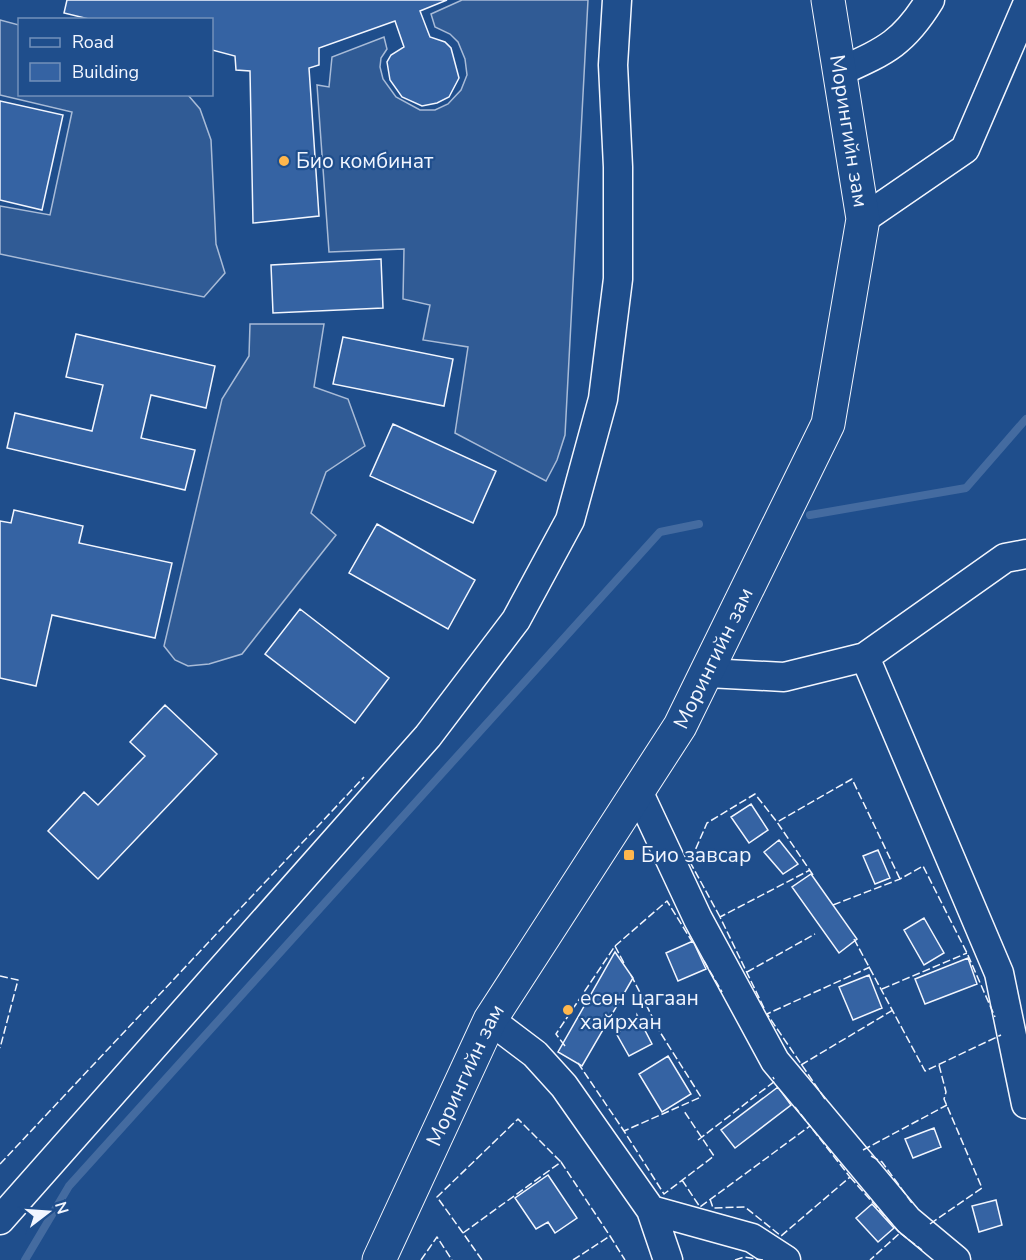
<svg xmlns="http://www.w3.org/2000/svg" width="1026" height="1260" font-family="'Nunito Sans',sans-serif">
  <style>
    .built { fill: #305b95; stroke: #a8bbd7; stroke-width: 1.5 }
    .lines { fill: none; stroke-linecap: round; stroke-linejoin: round }
    .stream { stroke: #446ba0; stroke-width: 8 }
    .building { fill: #3563a3; stroke: #f2f6ff; stroke-width: 1.5 }
    .minor-casing { stroke: #f2f6ff; stroke-width: 31 }
    .major-casing { stroke: #f2f6ff; stroke-width: 35 }
    .minor { stroke: #1f4e8c; stroke-width: 28 }
    .major { stroke: #1f4e8c; stroke-width: 33 }
    .fence { stroke: #f2f6ff; stroke-width: 1.5; stroke-dasharray: 8 3; stroke-linecap: butt }
    .poi-dot { fill: #ffb74d; stroke: #1f4e8c; stroke-width: 2 }
    .labels { text-anchor: middle; dominant-baseline: central; stroke-width: 4.5; stroke-linejoin: round; paint-order: stroke }
    .street-label { font-size: 21px; fill: #f2f6ff; stroke: #1f4e8c }
    .poi-label { font-size: 21px; fill: #f2f6ff; stroke: #1f4e8c; text-anchor: start }
  </style>
  <rect width="100%" height="100%" fill="#1f4e8c"/>
  <path class="built" d="M 462,0 L 588,0 L 565,435 L 557,460 L 546,481 L 455,433 L 468,347 L 423,340 L 430,305 L 403,299 L 404,249 L 329,252 L 317,85 L 329,87 L 332,57 L 384,37 L 387,49 L 381,58 L 380,67 L 383,79 L 396,97 L 420,110 L 435,110 L 448,104 L 461,90 L 467,75 L 465,59 L 458,42 L 450,34 L 435,27 L 431,14 Z
    M 0,20 L 19,25 L 20,94 L 188,95 L 200,109 L 211,140 L 216,244 L 225,273 L 204,297 L 0,254 L 0,206 L 50,215 L 72,112 L 0,95 Z
    M 250,324 L 324,324 L 314,387 L 348,399 L 365,446 L 326,472 L 311,513 L 336,535 L 242,654 L 209,664 L 188,666 L 175,660 L 164,646 L 222,399 L 249,356 Z"/>
  <g class="lines">
    <path class="stream" d="M 810,515 L 966,488 L 1026,419
      M 25,1260 L 69,1186 L 660,532 L 699,524"/>
  </g>
  <path class="building" d="M 67,0 L 447,0 L 420,11 L 430,37 L 445,42 L 451,48 L 459,78 L 449,97 L 437,103 L 422,106 L 402,97 L 390,80 L 387,62 L 391,55 L 404,47 L 395,21 L 319,48 L 319,65 L 309,68 L 319,216 L 253,223 L 250,71 L 236,70 L 235,56 L 212,50 L 212,20 L 93,20 L 64,13 Z
    M 0,101 L 63,115 L 42,210 L 0,200 Z
    M 381,259 L 383,308 L 273,313 L 271,265 Z
    M 76,334 L 215,366 L 206,408 L 151,395 L 141,438 L 195,450 L 185,490 L 7,448 L 15,413 L 92,431 L 103,385 L 66,377 Z
    M 343,337 L 453,359 L 444,406 L 333,384 Z
    M 393,424 L 496,471 L 473,523 L 370,476 Z
    M 14,510 L 83,526 L 79,543 L 172,563 L 155,638 L 52,615 L 36,686 L 0,678 L 0,521 L 11,523 Z
    M 377,524 L 475,580 L 448,629 L 349,573 Z
    M 300,609 L 389,678 L 355,723 L 265,654 Z
    M 165,705 L 217,754 L 98,879 L 48,831 L 84,792 L 98,805 L 145,756 L 130,742 Z
    M 751,804 L 768,830 L 749,843 L 731,817 Z
    M 779,840 L 798,864 L 783,874 L 764,852 Z
    M 878,850 L 890,878 L 875,884 L 863,856 Z
    M 811,874 L 857,939 L 839,953 L 792,887 Z
    M 924,918 L 944,953 L 924,965 L 904,930 Z
    M 693,941 L 706,969 L 678,981 L 666,953 Z
    M 615,952 L 633,978 L 582,1066 L 558,1052 Z
    M 968,958 L 977,984 L 925,1004 L 915,979 Z
    M 869,975 L 882,1008 L 853,1020 L 839,987 Z
    M 637,1015 L 652,1044 L 629,1056 L 616,1033 L 636,1022 Z
    M 668,1056 L 691,1094 L 662,1112 L 639,1074 Z
    M 778,1087 L 791,1105 L 735,1148 L 721,1130 Z
    M 934,1128 L 941,1147 L 913,1158 L 905,1139 Z
    M 548,1175 L 577,1218 L 555,1233 L 548,1222 L 536,1229 L 515,1198 Z
    M 996,1200 L 1002,1225 L 979,1232 L 972,1206 Z
    M 872,1204 L 894,1228 L 878,1242 L 856,1218 Z"/>
  <g class="lines">
    <g class="minor-casing">
      <path id="minor" d="M 839,72 C 885,51 903,44 930,0
        M 863,219 L 965,149 L 1026,7
        M 865,657 L 999,973 L 1026,1104
        M 708,673 L 784,677 L 865,657 L 1005,558 L 1026,554
        M 638,791 L 698,919 L 775,1061 L 908,1220 L 956,1260
        M 490,1020 L 535,1054 L 564,1086 L 651,1210 L 752,1238 L 786,1260
        M 651,1210 L 668,1260
        M 0,1220 L 428,736 L 516,620 L 570,520 L 603,399 L 618,279 L 618,167 L 613,65 L 617,0"/>
    </g>
    <g class="major-casing">
      <g id="major">
        <path id="s1" d="M 379,1260 L 490,1020 L 680,726 L 828,424 L 863,219 L 828,0"/>
      </g>
    </g>
    <use href="#minor" class="minor"/>
    <use href="#major" class="major"/>
    <path class="fence" d="M 813,875 L 777,822 L 852,779 L 900,879
      M 833,905 L 900,879 L 923,866 L 967,953 L 995,1017
      M 720,917 L 690,862 L 707,823 L 755,794 L 777,822
      M 854,939 L 925,1071 L 1001,1035
      M 615,946 L 625,965
      M 704,961 L 722,992
      M 747,972 L 815,934
      M 631,975 L 660,1032 L 701,1097 L 624,1131 L 664,1194 L 714,1156 L 684,1111
      M 0,976 L 18,980 L 0,1048
      M 882,989 L 967,953
      M 764,1008 L 720,917 L 810,870
      M 565,1046 L 556,1034 L 615,946 L 667,901 L 693,943
      M 578,1063 L 624,1131
      M 801,1065 L 893,1010
      M 825,1099 L 767,1014 L 870,967
      M 698,1140 L 775,1081 L 773,1077
      M 863,1150 L 947,1105
      M 871,1156 L 882,1162 L 912,1203
      M 0,1164 L 364,777
      M 850,1177 L 900,1233 L 870,1260
      M 682,1180 L 700,1207 L 810,1126 L 795,1107
      M 710,1199 L 713,1208 L 745,1207 L 781,1236 L 850,1177 L 810,1126
      M 930,1224 L 982,1188 L 944,1099 L 946,1092 L 939,1065
      M 463,1233 L 437,1197 L 518,1119 L 561,1162
      M 900,1233 L 922,1250
      M 421,1260 L 437,1237 L 452,1260
      M 482,1260 L 463,1233 L 561,1162 L 610,1236
      M 573,1260 L 610,1236 L 625,1260
      M 735,1260 L 744,1257 L 763,1260"/>
  </g>
  <g class="poi-dot">
    <circle cx="284" cy="161" r="6"/>
    <rect x="623" y="849" width="12" height="12" rx="3"/>
    <circle cx="568" cy="1010" r="6"/>
  </g>
  <g class="labels">
    <g class="street-label">
      <text transform="translate(849 131) rotate(81)">Морингийн зам</text>
      <text stroke="none"><textPath href="#s1" startOffset="690">Морингийн зам</textPath></text>
      <text stroke="none"><textPath href="#s1" startOffset="204">Морингийн зам</textPath></text>
    </g>
    <g class="poi-label">
      <text x="296" y="161">Био комбинат</text>
      <text x="641" y="855">Био завсар</text>
      <text x="580" y="998">есөн цагаан<tspan x="580" dy="24">хайрхан</tspan></text>
    </g>
  </g>
  <rect x="18" y="18" width="195" height="78" fill="#1f4e8c" stroke="#7391ba" stroke-width="1.5"/>
  <rect x="30" y="38" width="30" height="9" fill="#1f4e8c" stroke="#7391ba" stroke-width="1.5"/>
  <text x="72" y="48" font-size="18" fill="#f2f6ff">Road</text>
  <rect x="30" y="63" width="30" height="18" fill="#3563a3" stroke="#7391ba" stroke-width="1.5"/>
  <text x="72" y="78" font-size="18" fill="#f2f6ff">Building</text>
  <g transform="translate(48 1212) rotate(73)" stroke="#1f4e8c" stroke-width="4.5" paint-order="stroke">
  <path d="M0-4.5L10 22L0 15L-10 22Z" fill="#f2f6ff"/>
  <text y="-9" font-size="16" font-weight="bold" text-anchor="middle" fill="#f2f6ff">N</text>
  </g>
</svg>
